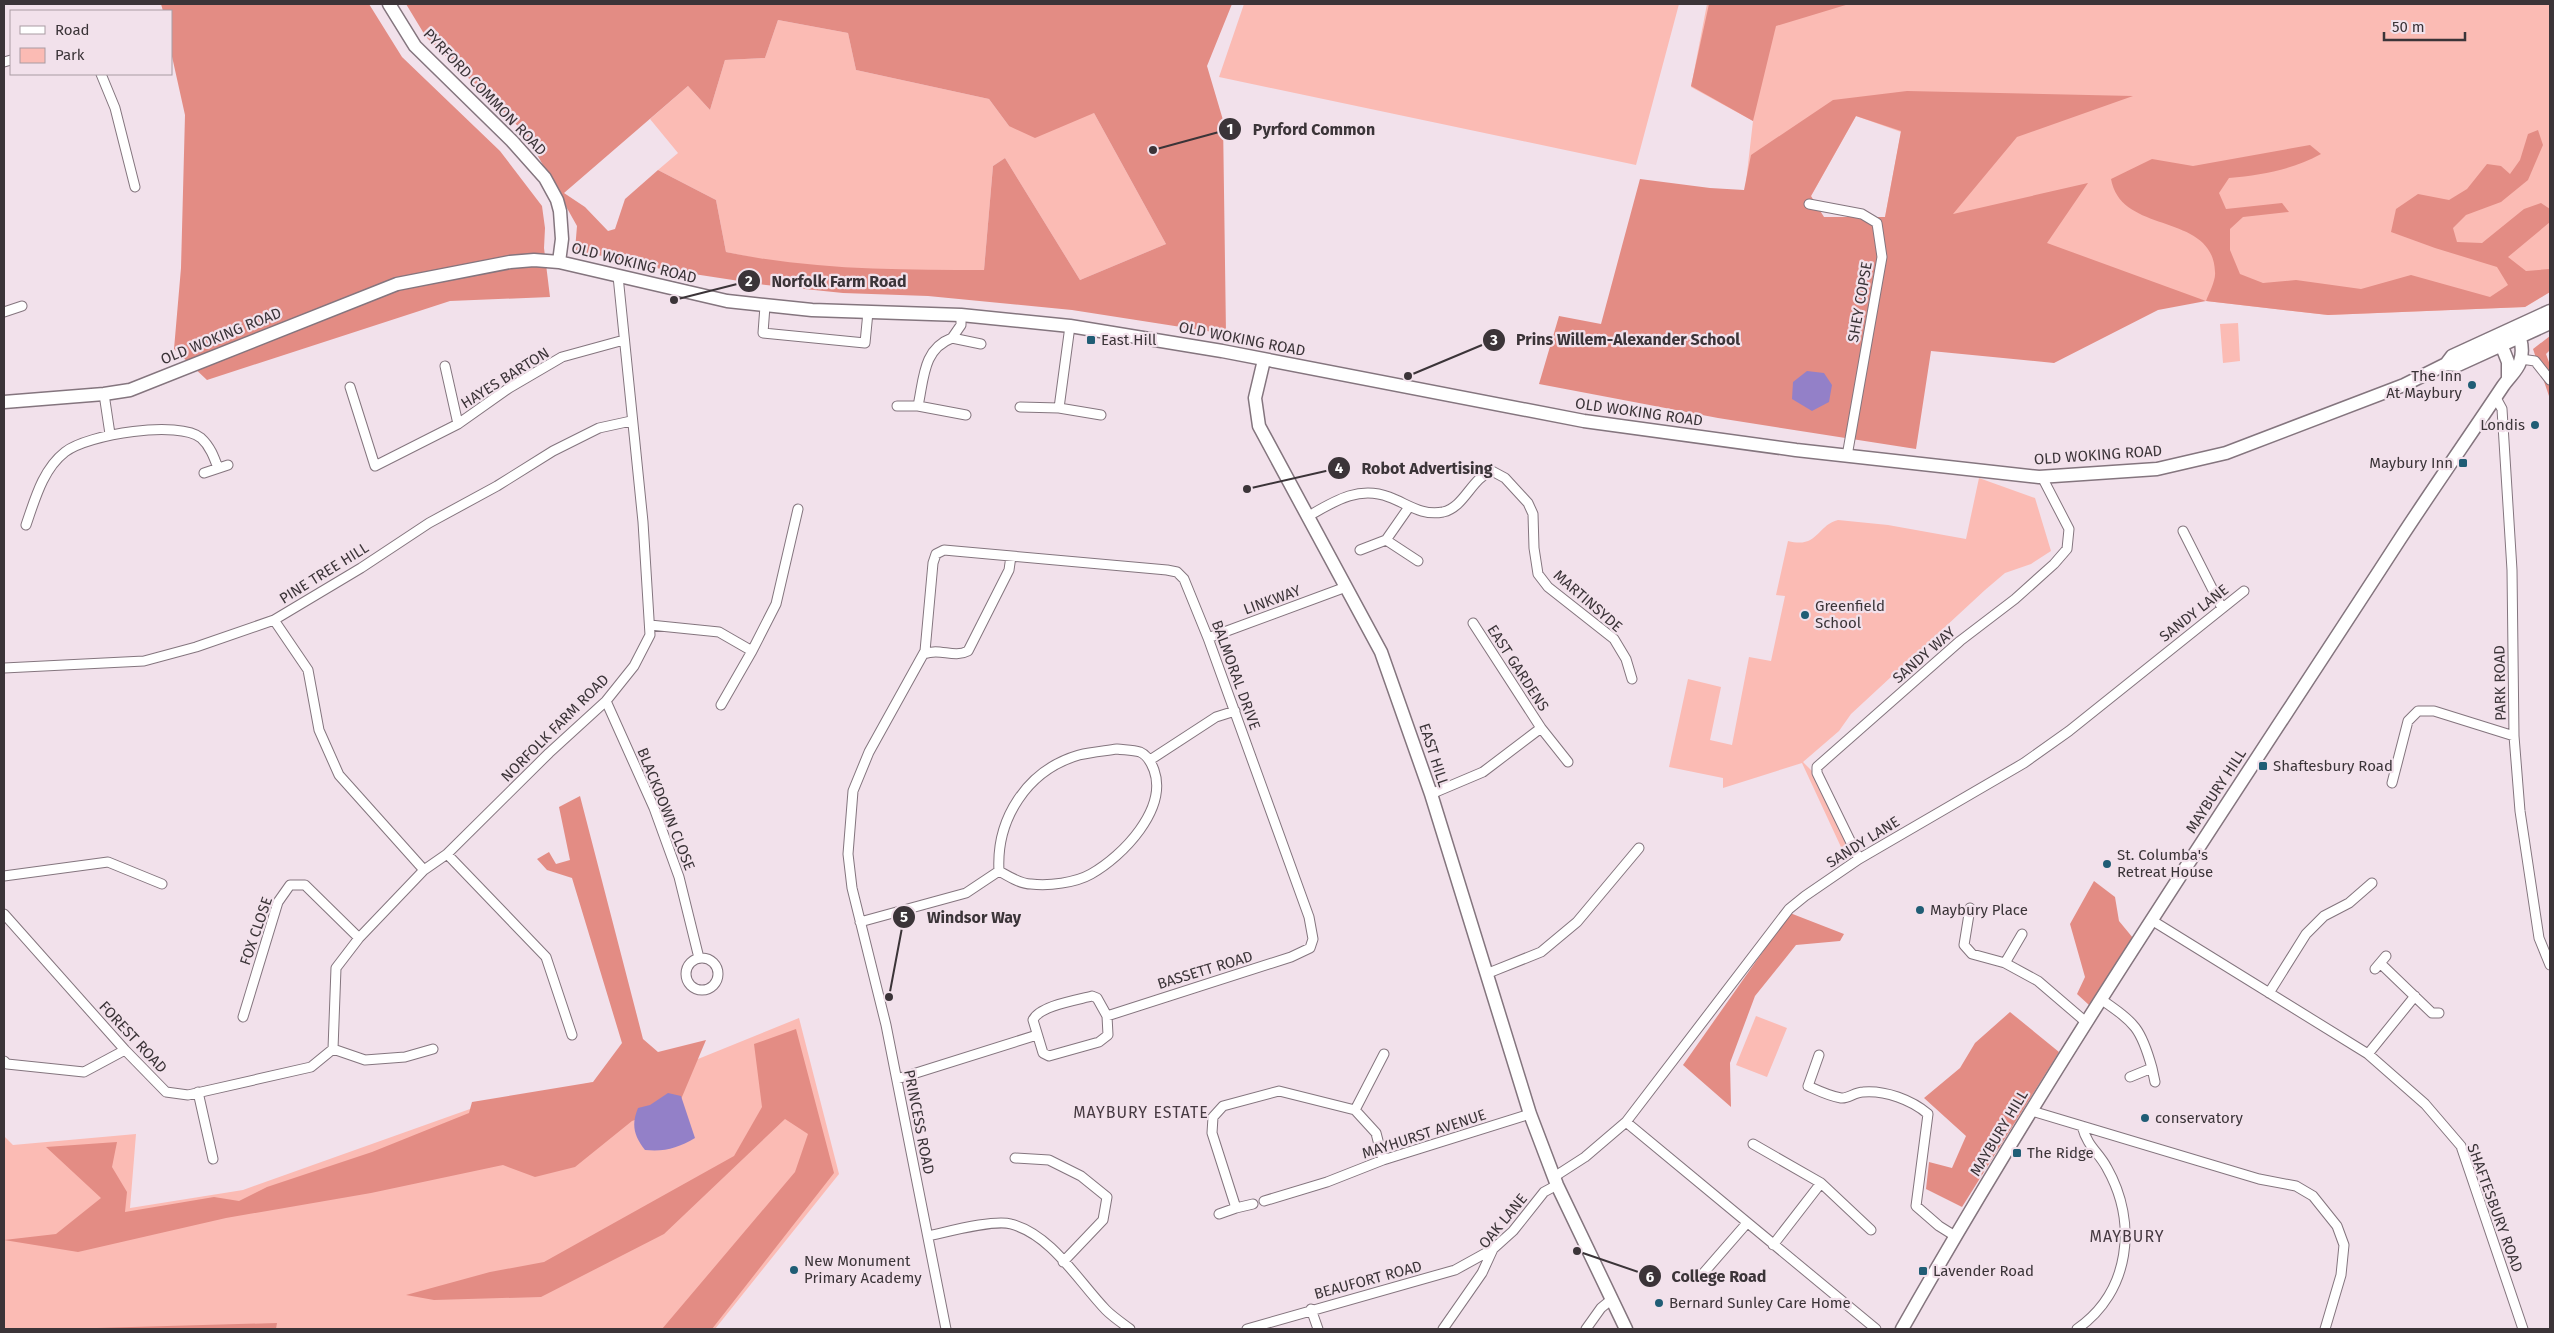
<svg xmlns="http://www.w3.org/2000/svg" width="2554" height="1333" font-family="'Fira Sans',sans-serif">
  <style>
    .green { fill: #fbbbb4 }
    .forest { fill: #e38c84; fill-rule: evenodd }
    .water { fill: #9380c8 }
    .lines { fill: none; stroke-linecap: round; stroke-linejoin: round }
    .street-casing { stroke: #84757e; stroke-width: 11 }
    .secondary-casing { stroke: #84757e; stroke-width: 15 }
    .street { stroke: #fff; stroke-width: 9 }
    .secondary { stroke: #fff; stroke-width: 12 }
    .poi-dot { fill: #205d75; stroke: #f2e1eb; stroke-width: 2 }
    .labels { text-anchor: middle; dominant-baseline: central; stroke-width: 4.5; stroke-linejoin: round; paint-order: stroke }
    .street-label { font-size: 15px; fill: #3b3438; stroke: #f2e1eb }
    .poi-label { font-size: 15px; fill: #3b3438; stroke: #f2e1eb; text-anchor: start }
    .neighbourhood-label { font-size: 16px; letter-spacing: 1px; fill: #473a42; stroke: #f2e1eb }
    .leader { fill: none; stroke: #3b3438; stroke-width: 2 }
    .callout-dot { fill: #3b3438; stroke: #f2e1eb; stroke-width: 2 }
    .mark-label { font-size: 15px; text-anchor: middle; font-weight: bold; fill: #fff }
    .callout-label { font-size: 16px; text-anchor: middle; font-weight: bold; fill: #3b3438; stroke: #f2e1eb; stroke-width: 4.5; stroke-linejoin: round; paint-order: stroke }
  </style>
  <rect width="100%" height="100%" fill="#f2e1eb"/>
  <path class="green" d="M 1244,4 L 1679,4 L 1636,165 L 1219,77 Z
    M 1707,4 L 2550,4 L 2550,292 L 2525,307 L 2328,315 L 2206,301 L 1885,217 L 1901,132 L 1856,116 L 1811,196 L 1746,182 L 1753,121 L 1691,87 Z
    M 778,20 L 848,33 L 856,70 L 989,99 L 1009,126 L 1094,113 L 1166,244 L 1080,280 L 1005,158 L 993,166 L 984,270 L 815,271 L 726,252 L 716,200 L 658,170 L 678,153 L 650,119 L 688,86 L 710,110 L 725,60 L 765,58 Z
    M 2238,323 L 2240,361 L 2223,363 L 2220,324 Z
    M 1979,478 L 2035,498 L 2051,551 L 2031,564 L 2005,573 L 1985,590 L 1851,714 L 1839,731 L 1803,762 L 1812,771 L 1850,851 L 1847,860 L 1802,763 L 1723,788 L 1723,778 L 1669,767 L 1688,679 L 1721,687 L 1710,740 L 1732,745 L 1749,657 L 1771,661 L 1785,596 L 1776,595 L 1788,541 C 1818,549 1817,525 1838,520 L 1888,525 L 1966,539 Z
    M 1756,1016 L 1787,1028 L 1767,1077 L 1736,1065 Z
    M 799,1018 L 839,1174 L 715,1329 L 4,1329 L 4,1136 L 13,1145 L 136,1134 L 130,1208 L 243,1190 L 470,1109 L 698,1059 Z"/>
  <path class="forest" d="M 161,4 L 369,4 L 402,57 L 500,151 L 542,206 L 545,228 L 544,248 L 550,297 L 450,301 L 207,380 L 174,349 L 181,268 L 185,115 L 171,52 L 171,11 L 163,11 Z
    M 406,4 L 1232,4 L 1207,66 L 1223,120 L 1226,334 L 1072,310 L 928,296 L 843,293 L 766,285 L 661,269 L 575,250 L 577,226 L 525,133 L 426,37 ZM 778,20 L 848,33 L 856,70 L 989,99 L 1009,126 L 1035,138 L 1094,113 L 1166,244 L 1080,280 L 1005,158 L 993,166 L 984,270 C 898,270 811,270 726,252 L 716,200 L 658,170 L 625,199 L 615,229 L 608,231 L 585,207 L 564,193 L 688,86 L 710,110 L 725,60 L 765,58 Z
    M 1709,4 L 1849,4 L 1776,26 L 1753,121 L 1691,86 Z
    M 1907,91 L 2133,96 L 2017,137 L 1953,214 L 2088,183 L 2047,243 L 2206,301 C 2209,293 2216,280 2215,272 C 2213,211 2121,236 2111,179 L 2152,159 L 2193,166 L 2310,145 L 2321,154 C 2291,170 2262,175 2229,178 L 2219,193 L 2226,209 L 2282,203 L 2289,212 L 2243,217 L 2230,229 L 2230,250 L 2240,274 L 2263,283 L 2296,280 L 2361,289 L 2411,275 L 2490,297 L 2508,285 L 2497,267 L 2435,248 L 2391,232 L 2396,209 L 2418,194 L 2449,200 L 2467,189 L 2487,164 L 2501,166 L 2510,174 L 2520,160 L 2528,134 L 2538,130 L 2543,145 L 2528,180 L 2501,202 L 2466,215 L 2453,228 L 2457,242 L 2482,243 L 2524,209 L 2541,203 L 2550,209 L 2550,222 L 2508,257 L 2526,271 L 2550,269 L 2550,292 L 2525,307 L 2328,315 L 2206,301 L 2158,310 L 2054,363 L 1931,351 L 1916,449 L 1718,418 L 1539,384 L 1559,316 L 1601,324 L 1640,179 L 1710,188 L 1744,190 L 1751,155 L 1833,100 ZM 1856,116 L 1901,131 L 1885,217 L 1824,217 L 1811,196 Z
    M 2550,336 L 2550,350 L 2546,354 L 2550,365 L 2550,399 L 2533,349 Z
    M 580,796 L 643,1039 L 658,1052 L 706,1040 L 679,1104 L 632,1121 L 575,1167 L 535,1177 L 503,1165 L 371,1193 L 226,1218 L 78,1252 L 4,1240 L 56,1234 L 101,1198 L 46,1147 L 117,1142 L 112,1167 L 127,1192 L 125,1212 L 214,1197 L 239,1201 L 267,1187 L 372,1152 L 469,1113 L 472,1102 L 593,1082 L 622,1043 L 572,878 L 547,870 L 537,859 L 549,852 L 556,864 L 570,860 L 559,807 Z
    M 2094,881 L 2115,897 L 2119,921 L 2133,938 L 2089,1005 L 2077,994 L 2085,977 L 2070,924 Z
    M 1790,913 L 1844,934 L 1840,941 L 1796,945 L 1755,996 L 1730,1063 L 1731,1107 L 1683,1065 Z
    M 2010,1012 L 2059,1052 L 1962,1207 L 1926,1189 L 1929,1162 L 1952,1168 L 1966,1136 L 1924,1098 L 1960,1068 L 1975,1043 Z
    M 796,1029 L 834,1173 L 712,1329 L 662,1329 L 795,1172 L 808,1134 L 785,1119 L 664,1234 L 541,1297 L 434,1300 L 406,1295 L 490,1272 L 544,1262 L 734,1156 L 762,1107 L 754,1044 Z
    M 277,1323 L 276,1329 L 61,1329 Z"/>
  <path class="water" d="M 1807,371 L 1824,373 L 1832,385 L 1829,402 L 1812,411 L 1792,399 L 1793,382 Z
    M 668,1093 L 681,1096 L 695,1138 C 678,1148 665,1152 645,1150 C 634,1136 631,1125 638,1108 L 650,1105 Z"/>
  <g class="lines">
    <g class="street-casing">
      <path id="street" d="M 4,62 L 11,60
        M 101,74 L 115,108 L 135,187
        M 1809,204 L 1862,214 L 1877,223 L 1882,257 L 1847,456
        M 765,306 L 763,333 L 865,343 L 868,312
        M 4,312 L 22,306
        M 952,338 L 981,344
        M 952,338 L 961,325 L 961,315
        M 2521,359 L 2535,361 L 2550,380
        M 445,366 L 458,424
        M 350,387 L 375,466 L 458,424 L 509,388 L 562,357 L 624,340
        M 104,394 L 110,434
        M 2496,398 L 2502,409 L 2512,570 L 2514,736 L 2520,811 L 2539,938 L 2550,965
        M 897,406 L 918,406 L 966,415
        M 918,406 C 924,378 923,349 952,338
        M 1020,407 L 1059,408 L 1101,415
        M 1059,408 L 1070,326
        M 204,473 L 228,465
        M 1307,517 C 1333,502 1358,485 1389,497 C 1408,504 1421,516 1443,512 C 1465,507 1471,478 1492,471 L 1505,478 L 1528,503 L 1533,514 L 1534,548 L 1538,574 L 1548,587 L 1614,639 L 1626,659 L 1632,679
        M 26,525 C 35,499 43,469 65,452 C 88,434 179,420 201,438 C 210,446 214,457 218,468
        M 2183,531 L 2222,608
        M 1386,540 L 1418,561
        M 1360,550 L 1386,540 L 1409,507
        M 274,620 L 308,670 L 319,730 L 339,775 L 424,870
        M 1473,623 L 1541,728
        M 650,625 L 719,632 L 752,651
        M 1208,638 L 1346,587
        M 924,654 C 940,647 953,659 968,651 L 1009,570 L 1011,556
        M 4,668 L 144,661 L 196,647 L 274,620 L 361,568 L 429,523 L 497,486 L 553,451 L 599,428 L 631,421
        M 606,701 L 654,808 L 679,877 L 699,958
        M 721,705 L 752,651 L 776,604 L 798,509
        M 1117,749 C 1124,750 1133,750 1140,752 C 1147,755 1151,762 1154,770 C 1168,809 1123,856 1091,874 C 1075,883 1049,886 1031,884 C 1020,884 1008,876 999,871 C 996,819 1027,770 1079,755 C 1091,752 1104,751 1117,749 Z
        M 1150,760 L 1216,717 L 1235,711
        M 2392,783 L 2408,721 L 2418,711 L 2434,711 L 2514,736
        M 1431,794 L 1483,772 L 1541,728 L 1568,762
        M 447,854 L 546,957 L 572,1035
        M 1859,859 L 1817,773 L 1817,767 L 1960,641 L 2015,599 L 2054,564 L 2067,549 L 2069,529 L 2042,477
        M 4,876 L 108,862 L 162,884
        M 1970,908 L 1964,945 L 1972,954 L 2005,963 L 2038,981 L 2087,1023
        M 4,914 L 125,1050 L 166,1092 L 188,1095 L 311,1067 L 333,1049
        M 2153,921 L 2368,1054 L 2425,1104 L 2461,1146 L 2523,1329
        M 860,922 L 966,893 L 999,871
        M686 974a16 16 0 1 1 32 0a16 16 0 1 1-32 0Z
        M 2005,963 L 2022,934
        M 2380,963 L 2432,1013 L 2439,1013
        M 2375,969 L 2386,956
        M 1486,974 L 1541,952 L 1577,922 L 1639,848
        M 2269,993 L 2306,934 L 2324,916 L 2349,903 L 2372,883
        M 1092,996 L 1097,998 L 1107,1016 L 1108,1035 L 1099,1042 L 1049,1056 L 1043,1053 L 1033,1020 C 1039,1006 1077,1000 1092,996 Z
        M 2102,1000 C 2135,1023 2141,1028 2152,1068 L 2130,1077
        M 243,1017 L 278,902 L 290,885 L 305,885 L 359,938
        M 333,1049 L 336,968 L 359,938 L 424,870 L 447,854 L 549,753 L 606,701 L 634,666 L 650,635 L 643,522 L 618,276
        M 333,1049 L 365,1060 L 405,1057 L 433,1049
        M 2368,1054 L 2415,996
        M 1819,1055 L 1808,1086 C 1819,1091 1829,1096 1841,1098 C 1848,1099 1855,1092 1863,1092 C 1885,1090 1912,1100 1928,1114 L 1916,1206 L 1939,1226 L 1955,1236
        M 4,1061 L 7,1064 L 84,1072 L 125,1050
        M 2152,1068 L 2155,1082
        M 897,1079 L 1037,1035
        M 198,1092 L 213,1159
        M 1355,1110 L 1384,1054
        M 2032,1111 L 2259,1179 L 2296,1186 L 2313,1196 L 2337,1226 L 2344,1245 L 2341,1275 L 2325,1329
        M 1626,1122 L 1876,1329
        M 1753,1144 L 1821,1183 L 1773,1245
        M 1015,1158 L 1049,1160 L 1081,1176 L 1107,1197 L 1103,1220 L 1063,1262
        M 1554,1177 L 1585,1157 L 1626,1122 L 1789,909 L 1805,896 L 1859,859 L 2024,763 L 2069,731 L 2244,591
        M 1821,1183 L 1871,1230
        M 1264,1201 L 1327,1182 L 1383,1160 L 1530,1114
        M 1253,1204 L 1236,1208 L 1212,1133 L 1213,1117 L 1223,1106 L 1279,1091 L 1355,1110 L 1376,1133 L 1383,1160
        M 1219,1214 L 1236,1208
        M 928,1236 C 947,1232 994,1219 1011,1224 C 1052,1235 1078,1281 1106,1310 C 1113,1317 1122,1323 1130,1329
        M 1700,1277 L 1747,1223
        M 1311,1309 L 1318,1329
        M 946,1329 L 886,1025 L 852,888 L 848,854 L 853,791 L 869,752 L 925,651 L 933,563 L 936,554 L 944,550 L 1167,570 L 1177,572 L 1184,579 L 1208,638 L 1309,917 L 1313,939 L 1310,948 L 1291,957 L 1107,1016
        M 1247,1329 L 1455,1270 L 1493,1249
        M 1443,1329 L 1482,1273 L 1493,1249 L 1513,1231 L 1544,1192 L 1557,1185
        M 1586,1329 L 1601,1308 L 1612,1299
        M 2077,1329 C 2130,1292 2138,1223 2107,1168 C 2098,1151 2088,1148 2082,1126"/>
    </g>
    <g class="secondary-casing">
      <path id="secondary" d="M 389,4 L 415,46 L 512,141 L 545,178 L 557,200 L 560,211 L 562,239 L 559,262
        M 2499,339 L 2508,362 L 2508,379
        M 1264,360 L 1255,398 L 1259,426 L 1381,652 L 1431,794 L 1530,1114 L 1557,1185 L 1626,1329
        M 2446,364 L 2458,365 L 2550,323
        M 4,402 L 104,394 L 130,390 L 397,284 L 510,262 L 534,260 L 559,262 L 727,301 L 812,310 L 961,315 L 1070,326 L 1222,351 L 1584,421 L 1796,450 L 2039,477 L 2157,469 L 2226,453 L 2404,385 L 2446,364 L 2452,356 L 2550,311
        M 1902,1329 C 2055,1058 2231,800 2400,539 C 2434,487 2469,437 2503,386 C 2509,377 2517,371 2520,362 C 2524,350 2521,338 2516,327"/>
    </g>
    <use href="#street" class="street"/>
    <use href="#secondary" class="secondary"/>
  </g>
  <g class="poi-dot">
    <rect x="1086" y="335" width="10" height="10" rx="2.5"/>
    <circle cx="2472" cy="385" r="5"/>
    <circle cx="2535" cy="425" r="5"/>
    <rect x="2458" y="458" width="10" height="10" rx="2.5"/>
    <circle cx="1805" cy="615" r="5"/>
    <rect x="2258" y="761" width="10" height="10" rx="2.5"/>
    <circle cx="2107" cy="864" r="5"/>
    <circle cx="1920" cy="910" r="5"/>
    <circle cx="2145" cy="1118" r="5"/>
    <rect x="2012" y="1148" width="10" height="10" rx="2.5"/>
    <circle cx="794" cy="1270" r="5"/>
    <rect x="1918" y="1266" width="10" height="10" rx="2.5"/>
    <circle cx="1659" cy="1303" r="5"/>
  </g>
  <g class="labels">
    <g class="street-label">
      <text transform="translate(485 92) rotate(46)">PYRFORD COMMON ROAD</text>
      <text transform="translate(634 263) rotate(14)">OLD WOKING ROAD</text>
      <text transform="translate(1860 302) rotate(-80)">SHEY COPSE</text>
      <text transform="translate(221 336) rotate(-22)">OLD WOKING ROAD</text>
      <text transform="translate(1242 339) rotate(11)">OLD WOKING ROAD</text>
      <text transform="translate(505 378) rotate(-32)">HAYES BARTON</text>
      <text transform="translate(1639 412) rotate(8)">OLD WOKING ROAD</text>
      <text transform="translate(2098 455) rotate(-4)">OLD WOKING ROAD</text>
      <text transform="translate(324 573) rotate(-32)">PINE TREE HILL</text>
      <text transform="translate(1272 600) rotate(-20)">LINKWAY</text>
      <text transform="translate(1588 601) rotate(41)">MARTINSYDE</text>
      <text transform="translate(2194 613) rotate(-38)">SANDY LANE</text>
      <text transform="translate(1924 655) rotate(-41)">SANDY WAY</text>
      <text transform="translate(1518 668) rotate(57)">EAST GARDENS</text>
      <text transform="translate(1236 675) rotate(70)">BALMORAL DRIVE</text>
      <text transform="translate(2500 683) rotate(-91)">PARK ROAD</text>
      <text transform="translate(555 728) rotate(-45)">NORFOLK FARM ROAD</text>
      <text transform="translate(1434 755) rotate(72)">EAST HILL</text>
      <text transform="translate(2216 791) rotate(-57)">MAYBURY HILL</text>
      <text transform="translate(666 809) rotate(68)">BLACKDOWN CLOSE</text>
      <text transform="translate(1863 842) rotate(-32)">SANDY LANE</text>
      <text transform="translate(256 931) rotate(-71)">FOX CLOSE</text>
      <text transform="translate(1205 970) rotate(-17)">BASSETT ROAD</text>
      <text transform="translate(133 1037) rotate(47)">FOREST ROAD</text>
      <text transform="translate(919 1122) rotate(79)">PRINCESS ROAD</text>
      <text transform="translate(1999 1133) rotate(-59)">MAYBURY HILL</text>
      <text transform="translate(1424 1134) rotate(-18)">MAYHURST AVENUE</text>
      <text transform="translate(2495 1208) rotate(70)">SHAFTESBURY ROAD</text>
      <text transform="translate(1503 1221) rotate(-50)">OAK LANE</text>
      <text transform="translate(1368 1280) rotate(-15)">BEAUFORT ROAD</text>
    </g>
    <g class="poi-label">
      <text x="1101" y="340">East Hill</text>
      <text x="2462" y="376" text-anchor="end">The Inn<tspan x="2462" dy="17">At Maybury</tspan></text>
      <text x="2525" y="425" text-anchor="end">Londis</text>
      <text x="2453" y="463" text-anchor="end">Maybury Inn</text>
      <text x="1815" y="606">Greenfield<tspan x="1815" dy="17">School</tspan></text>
      <text x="2273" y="766">Shaftesbury Road</text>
      <text x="2117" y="855">St. Columba's<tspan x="2117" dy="17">Retreat House</tspan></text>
      <text x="1930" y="910">Maybury Place</text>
      <text x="2155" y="1118">conservatory</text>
      <text x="2027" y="1153">The Ridge</text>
      <text x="804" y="1261">New Monument<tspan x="804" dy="17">Primary Academy</tspan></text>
      <text x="1933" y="1271">Lavender Road</text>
      <text x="1669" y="1303">Bernard Sunley Care Home</text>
    </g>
    <g class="neighbourhood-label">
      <text x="1141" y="1112">MAYBURY ESTATE</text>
      <text x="2127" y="1236">MAYBURY</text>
    </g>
  </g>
  <path class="leader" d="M1153 150L1230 129M674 300L749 281M1408 376L1494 340M1247 489L1339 468M889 997L904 917M1577 1251L1650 1276"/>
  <g class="callout-dot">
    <circle cx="1153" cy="150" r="5"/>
    <circle cx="674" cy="300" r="5"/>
    <circle cx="1408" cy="376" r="5"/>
    <circle cx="1247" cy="489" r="5"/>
    <circle cx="889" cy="997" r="5"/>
    <circle cx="1577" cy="1251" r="5"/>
    <circle cx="1230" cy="129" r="12"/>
    <circle cx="749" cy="281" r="12"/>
    <circle cx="1494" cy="340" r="12"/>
    <circle cx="1339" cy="468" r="12"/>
    <circle cx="904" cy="917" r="12"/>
    <circle cx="1650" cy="1276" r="12"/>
  </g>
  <g class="mark-label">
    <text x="1230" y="134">1</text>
    <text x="749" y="286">2</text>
    <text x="1494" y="345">3</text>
    <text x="1339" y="473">4</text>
    <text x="904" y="922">5</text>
    <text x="1650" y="1282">6</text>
  </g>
  <g class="callout-label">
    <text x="1314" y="135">Pyrford Common</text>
    <text x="839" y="287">Norfolk Farm Road</text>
    <text x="1628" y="345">Prins Willem-Alexander School</text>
    <text x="1427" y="474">Robot Advertising</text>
    <text x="974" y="923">Windsor Way</text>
    <text x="1719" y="1282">College Road</text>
  </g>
  <rect width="2554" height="1333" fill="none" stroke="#3b3438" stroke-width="10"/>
  <rect x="10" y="10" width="162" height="65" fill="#f2e1eb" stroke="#a99ca3"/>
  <rect x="20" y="26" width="25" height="8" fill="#ffffff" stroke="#a99ca3"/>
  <text x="55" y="35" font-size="15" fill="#3b3438">Road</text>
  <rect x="20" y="48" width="25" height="15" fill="#fbbbb4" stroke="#a99ca3"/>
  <text x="55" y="60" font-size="15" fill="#3b3438">Park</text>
  <path d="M2384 32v8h81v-8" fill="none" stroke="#3b3438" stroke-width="2.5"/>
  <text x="2392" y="32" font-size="15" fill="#3b3438" stroke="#f2e1eb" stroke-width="4" paint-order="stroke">50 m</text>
</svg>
